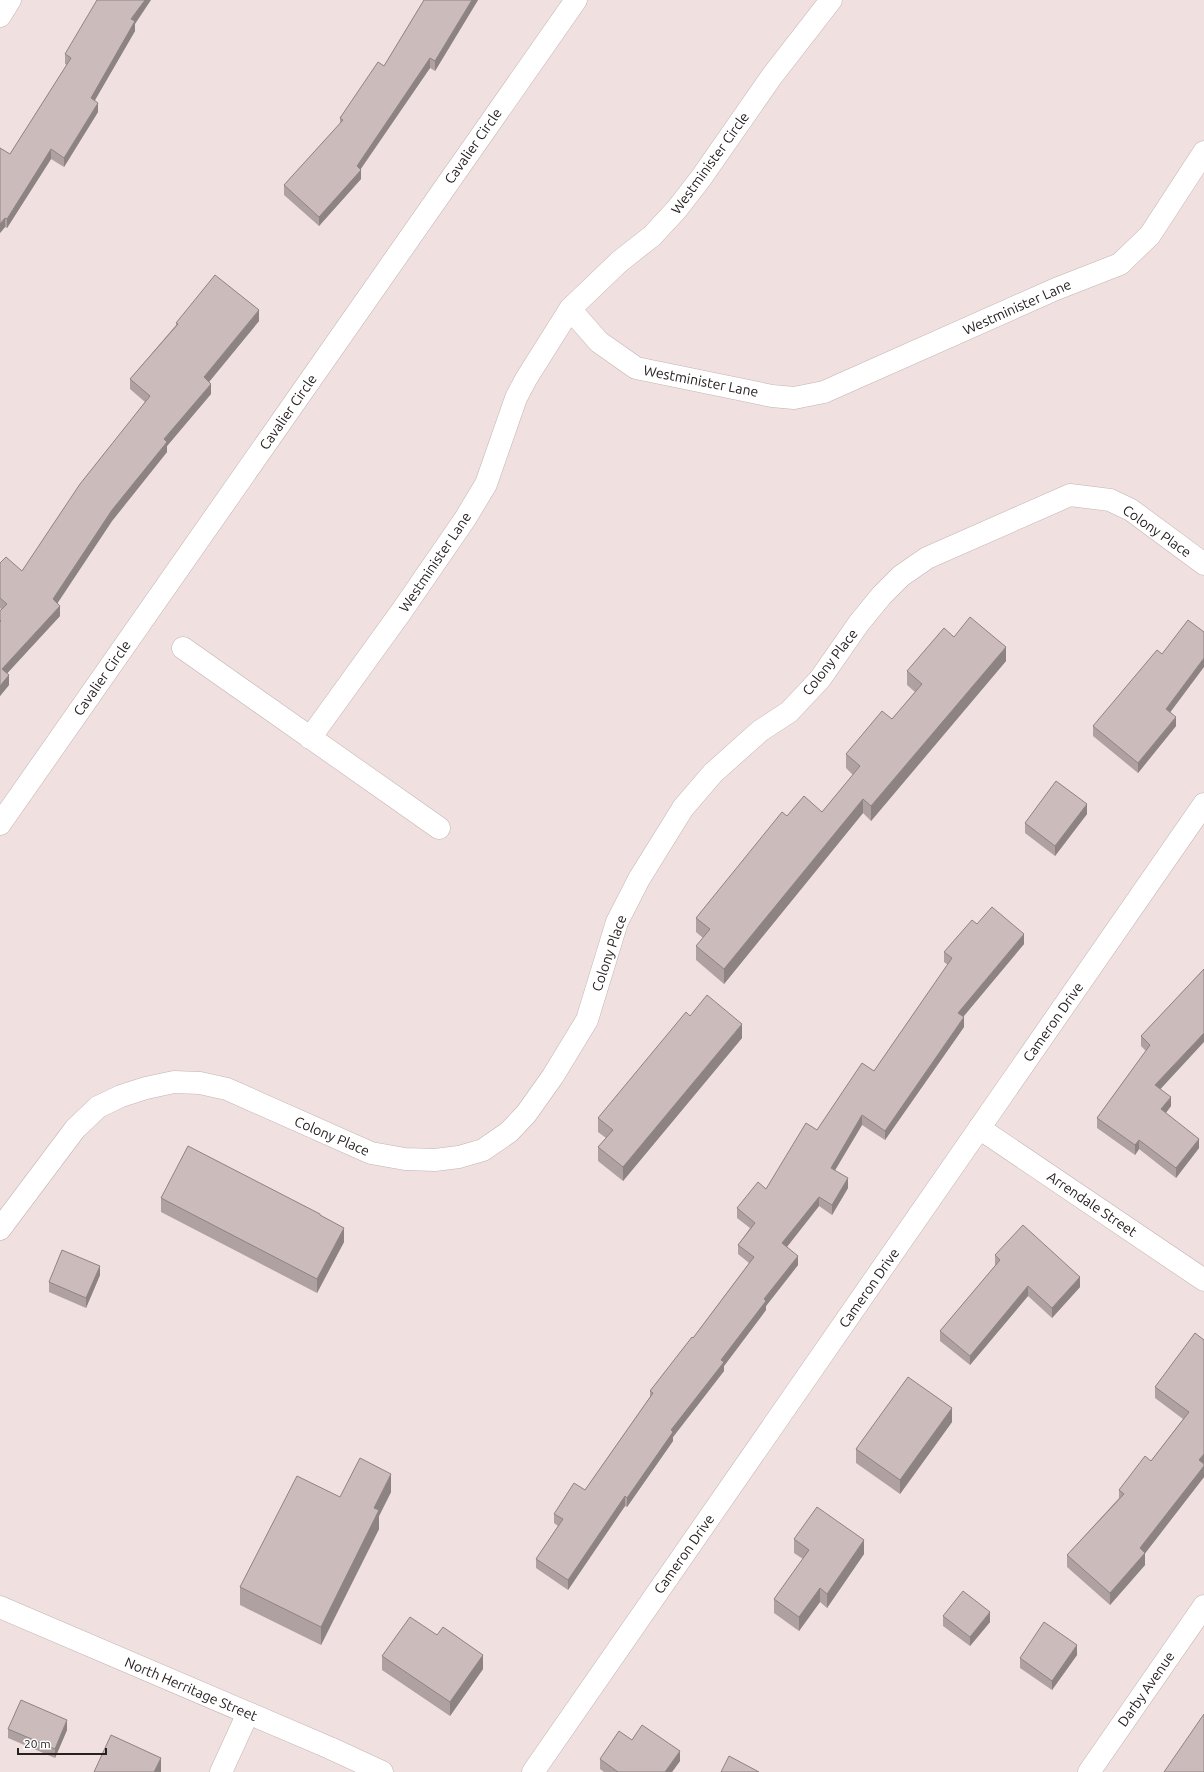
<svg xmlns="http://www.w3.org/2000/svg" width="1204" height="1772" font-family="Ubuntu,sans-serif">
  <style>
    .lines { fill: none; stroke-linecap: round; stroke-linejoin: round }
    .minor-casing { stroke: #c3b3b3; stroke-width: 23 }
    .tertiary-casing { stroke: #c3b3b3; stroke-width: 23 }
    .minor { stroke: #fff; stroke-width: 22 }
    .tertiary { stroke: #fff; stroke-width: 22 }
    .wall { fill: #afa1a1 }
    .shaded-wall { fill: #8e8383 }
    .building { fill: #cbbbbb; stroke: #8e8383 }
    .labels { text-anchor: middle; dominant-baseline: central; stroke-width: 3; stroke-linejoin: round; paint-order: stroke }
    .street-label { font-size: 14px; fill: #272121; stroke: #fff }
  </style>
  <rect width="100%" height="100%" fill="#f1e0e0"/>
  <g class="lines">
    <g class="minor-casing">
      <path id="minor" d="M 0,16 L 10,0
        M 570,309 L 599,342 L 636,368 L 772,396 L 794,398 L 824,392 L 1056,289 L 1120,264 L 1150,235 L 1204,152
        M 183,648 L 439,828
        M 310,738 L 401,612 L 465,519 L 486,484 L 516,398 L 526,379 L 570,309 L 619,262 L 652,236 L 677,209 L 701,178 L 772,76 L 831,0
        M 0,824 L 576,0
        M 979,1128 L 1204,1280
        M 0,1229 L 75,1129 L 98,1107 L 121,1096 L 146,1088 L 174,1082 L 200,1083 L 227,1089 L 371,1153 L 405,1159 L 435,1160 L 459,1157 L 483,1150 L 509,1132 L 526,1114 L 553,1076 L 587,1020 L 617,922 L 639,879 L 683,808 L 713,773 L 760,731 L 789,712 L 820,679 L 859,623 L 882,595 L 901,576 L 927,558 L 1070,495 L 1110,500 L 1131,510 L 1204,564
        M 221,1772 L 248,1713
        M 533,1772 L 1204,804
        M 1089,1772 L 1204,1606"/>
    </g>
    <g class="tertiary-casing">
      <path id="tertiary" d="M 0,1607 L 330,1748 L 382,1772"/>
    </g>
    <use href="#minor" class="minor"/>
    <use href="#tertiary" class="tertiary"/>
  </g>
  <path class="wall" d="M 424,0 L 478,0 L 435,71 L 430,68 L 361,169 L 361,179 L 319,226 L 284,195 L 284,185 L 340,124 L 340,118 L 384,66 Z
    M 135,24 L 135,31 L 95,100 L 98,112 L 64,167 L 51,159 L 7,228 L 5,227 L 0,233 L 10,154 L 67,65 L 65,64 L 65,54 Z
    M 259,321 L 209,382 L 211,394 L 167,446 L 167,452 L 112,521 L 57,603 L 60,616 L 7,673 L 9,685 L 0,696 L 0,611 L 1,609 L 0,608 L 0,563 L 22,571 L 145,402 L 130,389 L 130,379 L 176,325 L 176,323 Z
    M 954,637 L 1006,661 L 871,821 L 863,813 L 724,984 L 696,960 L 696,946 L 703,938 L 696,932 L 696,918 L 787,816 L 822,812 L 853,775 L 846,768 L 846,754 L 892,719 L 915,692 L 907,685 L 907,671 Z
    M 1171,712 L 1176,726 L 1138,773 L 1093,736 L 1093,726 Z
    M 1087,814 L 1055,856 L 1025,833 L 1025,823 Z
    M 977,924 L 1024,944 L 963,1017 L 964,1027 L 885,1140 L 862,1125 L 835,1170 L 848,1188 L 832,1215 L 819,1206 L 787,1247 L 798,1265 L 766,1306 L 766,1310 L 724,1366 L 724,1371 L 673,1437 L 673,1441 L 627,1507 L 625,1506 L 568,1590 L 536,1568 L 536,1559 L 558,1526 L 554,1523 L 554,1514 L 585,1490 L 650,1397 L 650,1391 L 693,1338 L 749,1263 L 738,1254 L 738,1245 L 750,1228 L 737,1218 L 737,1208 L 766,1189 L 817,1130 L 874,1071 L 948,965 L 944,962 L 944,952 Z
    M 1204,969 L 1160,1089 L 1171,1106 L 1166,1113 L 1199,1148 L 1176,1178 L 1139,1149 L 1135,1155 L 1097,1128 L 1097,1118 L 1146,1051 L 1141,1046 L 1141,1036 Z
    M 690,1016 L 742,1038 L 623,1181 L 598,1161 L 598,1147 L 606,1138 L 598,1132 L 598,1118 Z
    M 161,1198 L 320,1216 L 344,1242 L 317,1293 L 161,1212 Z
    M 995,1255 L 1080,1287 L 1052,1318 L 1028,1296 L 970,1365 L 940,1341 L 940,1331 L 995,1266 Z
    M 100,1275 L 86,1308 L 49,1292 L 49,1282 Z
    M 1204,1340 L 1204,1477 L 1145,1553 L 1145,1565 L 1110,1605 L 1067,1567 L 1067,1555 L 1119,1498 L 1119,1490 L 1151,1461 L 1183,1419 L 1155,1398 L 1155,1387 Z
    M 952,1422 L 900,1494 L 856,1463 L 856,1449 Z
    M 391,1492 L 379,1516 L 379,1529 L 321,1645 L 240,1605 L 240,1587 L 340,1497 Z
    M 794,1539 L 864,1554 L 827,1608 L 820,1602 L 799,1631 L 774,1613 L 774,1599 L 803,1559 L 794,1553 Z
    M 943,1616 L 990,1622 L 970,1646 L 943,1626 Z
    M 1077,1655 L 1052,1690 L 1020,1668 L 1020,1658 Z
    M 382,1656 L 483,1669 L 450,1716 L 382,1670 Z
    M 8,1729 L 67,1730 L 55,1758 L 8,1738 Z
    M 632,1740 L 680,1761 L 672,1772 L 604,1772 L 600,1769 L 600,1759 Z"/>
  <path class="shaded-wall" d="M 145,0 L 151,0 L 135,24 L 135,31 L 91,107 L 91,98 L 131,19 Z
    M 472,0 L 478,0 L 435,71 L 435,61 Z
    M 430,58 L 430,68 L 357,174 L 361,170 L 361,179 L 319,226 L 319,217 L 357,166 Z
    M 98,103 L 98,112 L 64,167 L 64,158 Z
    M 51,149 L 51,159 L 7,228 L 7,219 Z
    M 5,218 L 5,227 L 0,233 L 0,224 Z
    M 259,310 L 259,321 L 204,388 L 204,377 Z
    M 211,384 L 211,394 L 167,446 L 167,452 L 112,521 L 53,610 L 53,599 L 112,510 L 164,439 Z
    M 60,606 L 60,616 L 2,679 L 2,669 Z
    M 1006,647 L 1006,661 L 871,821 L 871,806 Z
    M 1204,658 L 1204,667 L 1166,718 L 1166,709 Z
    M 9,675 L 9,685 L 0,696 L 0,686 Z
    M 1176,717 L 1176,726 L 1138,773 L 1138,763 Z
    M 863,799 L 863,813 L 724,984 L 724,969 Z
    M 1087,804 L 1087,814 L 1055,856 L 1055,846 Z
    M 1024,934 L 1024,944 L 958,1023 L 958,1013 Z
    M 964,1017 L 964,1027 L 885,1140 L 885,1131 Z
    M 742,1024 L 742,1038 L 623,1181 L 623,1167 Z
    M 1204,1033 L 1204,1042 L 1155,1095 L 1155,1085 Z
    M 1171,1097 L 1171,1106 L 1161,1119 L 1161,1109 Z
    M 862,1115 L 862,1125 L 831,1177 L 831,1168 Z
    M 1199,1139 L 1199,1148 L 1176,1178 L 1176,1168 Z
    M 1139,1140 L 1139,1149 L 1135,1155 L 1135,1145 Z
    M 848,1178 L 848,1188 L 832,1215 L 832,1205 Z
    M 819,1197 L 819,1206 L 782,1253 L 782,1243 Z
    M 344,1228 L 344,1242 L 317,1293 L 317,1279 Z
    M 798,1256 L 798,1265 L 766,1306 L 766,1310 L 724,1366 L 724,1371 L 673,1437 L 673,1441 L 627,1507 L 627,1498 L 671,1430 L 764,1299 Z
    M 100,1266 L 100,1275 L 86,1308 L 86,1298 Z
    M 1080,1277 L 1080,1287 L 1052,1318 L 1052,1308 Z
    M 1028,1286 L 1028,1296 L 970,1365 L 970,1356 Z
    M 952,1408 L 952,1422 L 900,1494 L 900,1480 Z
    M 1204,1454 L 1204,1465 L 1199,1460 Z
    M 1204,1466 L 1204,1477 L 1140,1560 L 1140,1548 Z
    M 391,1474 L 391,1492 L 379,1516 L 379,1529 L 321,1645 L 321,1627 L 374,1508 Z
    M 625,1496 L 625,1506 L 568,1590 L 568,1580 Z
    M 864,1540 L 864,1554 L 827,1608 L 827,1594 Z
    M 1145,1553 L 1145,1565 L 1110,1605 L 1110,1593 Z
    M 820,1588 L 820,1602 L 799,1631 L 799,1617 Z
    M 990,1612 L 990,1622 L 970,1646 L 970,1637 Z
    M 1077,1645 L 1077,1655 L 1052,1690 L 1052,1681 Z
    M 483,1655 L 483,1669 L 450,1716 L 450,1702 Z
    M 67,1720 L 67,1730 L 55,1758 L 55,1749 Z
    M 680,1751 L 680,1761 L 672,1772 L 665,1772 Z
    M 161,1758 L 161,1772 L 154,1772 Z"/>
  <path class="building" d="M 97,0 L 145,0 L 131,19 L 135,21 L 91,98 L 98,103 L 64,158 L 51,149 L 7,219 L 5,218 L 0,224 L 0,148 L 10,154 L 71,58 L 65,54 Z
    M 424,0 L 472,0 L 435,61 L 430,58 L 357,166 L 361,170 L 319,217 L 284,185 L 343,120 L 340,118 L 378,62 L 384,66 Z
    M 215,275 L 259,310 L 204,377 L 211,384 L 164,439 L 167,442 L 112,510 L 53,599 L 60,606 L 2,669 L 9,675 L 0,686 L 0,622 L 1,621 L 0,620 L 0,611 L 7,604 L 0,598 L 0,563 L 6,557 L 22,571 L 80,484 L 150,396 L 130,379 L 178,324 L 176,323 Z
    M 970,617 L 1006,647 L 871,806 L 863,799 L 724,969 L 696,946 L 710,929 L 696,918 L 782,812 L 787,816 L 804,796 L 822,812 L 860,766 L 846,754 L 882,711 L 892,719 L 922,684 L 907,671 L 944,628 L 954,637 Z
    M 1188,620 L 1204,632 L 1204,658 L 1166,709 L 1176,717 L 1138,763 L 1093,726 L 1157,650 L 1162,654 Z
    M 1056,781 L 1087,804 L 1055,846 L 1025,823 Z
    M 992,907 L 1024,934 L 958,1013 L 964,1017 L 885,1131 L 862,1115 L 831,1168 L 848,1178 L 832,1205 L 819,1197 L 782,1243 L 798,1256 L 764,1299 L 766,1301 L 721,1360 L 724,1362 L 671,1430 L 673,1432 L 627,1498 L 625,1496 L 568,1580 L 536,1559 L 563,1519 L 554,1514 L 574,1483 L 585,1490 L 653,1393 L 650,1391 L 692,1337 L 693,1338 L 754,1257 L 738,1245 L 755,1223 L 737,1208 L 758,1182 L 766,1189 L 806,1123 L 817,1130 L 862,1063 L 874,1071 L 952,958 L 944,952 L 972,920 L 977,924 Z
    M 1204,969 L 1204,1033 L 1155,1085 L 1171,1097 L 1161,1109 L 1199,1139 L 1176,1168 L 1139,1140 L 1135,1145 L 1097,1118 L 1150,1045 L 1141,1036 Z
    M 707,995 L 742,1024 L 623,1167 L 598,1147 L 613,1130 L 598,1118 L 686,1012 L 690,1016 Z
    M 188,1146 L 320,1214 L 320,1215 L 344,1228 L 317,1279 L 161,1198 Z
    M 1023,1225 L 1080,1277 L 1052,1308 L 1028,1286 L 970,1356 L 940,1331 L 1000,1260 L 995,1255 Z
    M 62,1250 L 100,1266 L 86,1298 L 49,1282 Z
    M 1195,1333 L 1204,1340 L 1204,1454 L 1199,1460 L 1204,1464 L 1204,1466 L 1140,1548 L 1145,1553 L 1110,1593 L 1067,1555 L 1124,1494 L 1119,1490 L 1145,1456 L 1151,1461 L 1189,1412 L 1155,1387 Z
    M 908,1377 L 952,1408 L 900,1480 L 856,1449 Z
    M 360,1458 L 391,1474 L 374,1508 L 379,1510 L 321,1627 L 240,1587 L 297,1476 L 340,1497 Z
    M 817,1507 L 864,1540 L 827,1594 L 820,1588 L 799,1617 L 774,1599 L 809,1550 L 794,1539 Z
    M 963,1591 L 990,1612 L 970,1637 L 943,1616 Z
    M 410,1617 L 437,1635 L 443,1627 L 483,1655 L 450,1702 L 382,1656 Z
    M 1044,1622 L 1077,1645 L 1052,1681 L 1020,1658 Z
    M 21,1700 L 67,1720 L 55,1749 L 8,1729 Z
    M 1204,1714 L 1204,1772 L 1164,1772 Z
    M 642,1725 L 680,1751 L 665,1772 L 618,1772 L 600,1759 L 619,1731 L 632,1740 Z
    M 111,1735 L 161,1758 L 154,1772 L 94,1772 Z
    M 729,1756 L 759,1772 L 721,1772 Z"/>
  <g class="labels">
    <g class="street-label">
      <text transform="translate(473 146) rotate(-55)">Cavalier Circle</text>
      <text transform="translate(710 163) rotate(-54)">Westminister Circle</text>
      <text transform="translate(1017 307) rotate(-24)">Westminister Lane</text>
      <text transform="translate(701 381) rotate(11)">Westminister Lane</text>
      <text transform="translate(288 412) rotate(-55)">Cavalier Circle</text>
      <text transform="translate(1157 531) rotate(35)">Colony Place</text>
      <text transform="translate(435 562) rotate(-56)">Westminister Lane</text>
      <text transform="translate(830 662) rotate(-52)">Colony Place</text>
      <text transform="translate(102 678) rotate(-55)">Cavalier Circle</text>
      <text transform="translate(609 953) rotate(-71)">Colony Place</text>
      <text transform="translate(1053 1022) rotate(-55)">Cameron Drive</text>
      <text transform="translate(332 1136) rotate(23)">Colony Place</text>
      <text transform="translate(1092 1204) rotate(34)">Arrendale Street</text>
      <text transform="translate(869 1288) rotate(-55)">Cameron Drive</text>
      <text transform="translate(684 1554) rotate(-55)">Cameron Drive</text>
      <text transform="translate(191 1689) rotate(23)">North Herritage Street</text>
      <text transform="translate(1146 1689) rotate(-55)">Darby Avenue</text>
    </g>
  </g>
  <path d="M18 1748v6h88v-6" fill="none" stroke="#272121" stroke-width="2"/>
  <text x="24" y="1748" font-size="12" fill="#272121" stroke="#ffffff" stroke-width="3" paint-order="stroke">20 m</text>
</svg>
